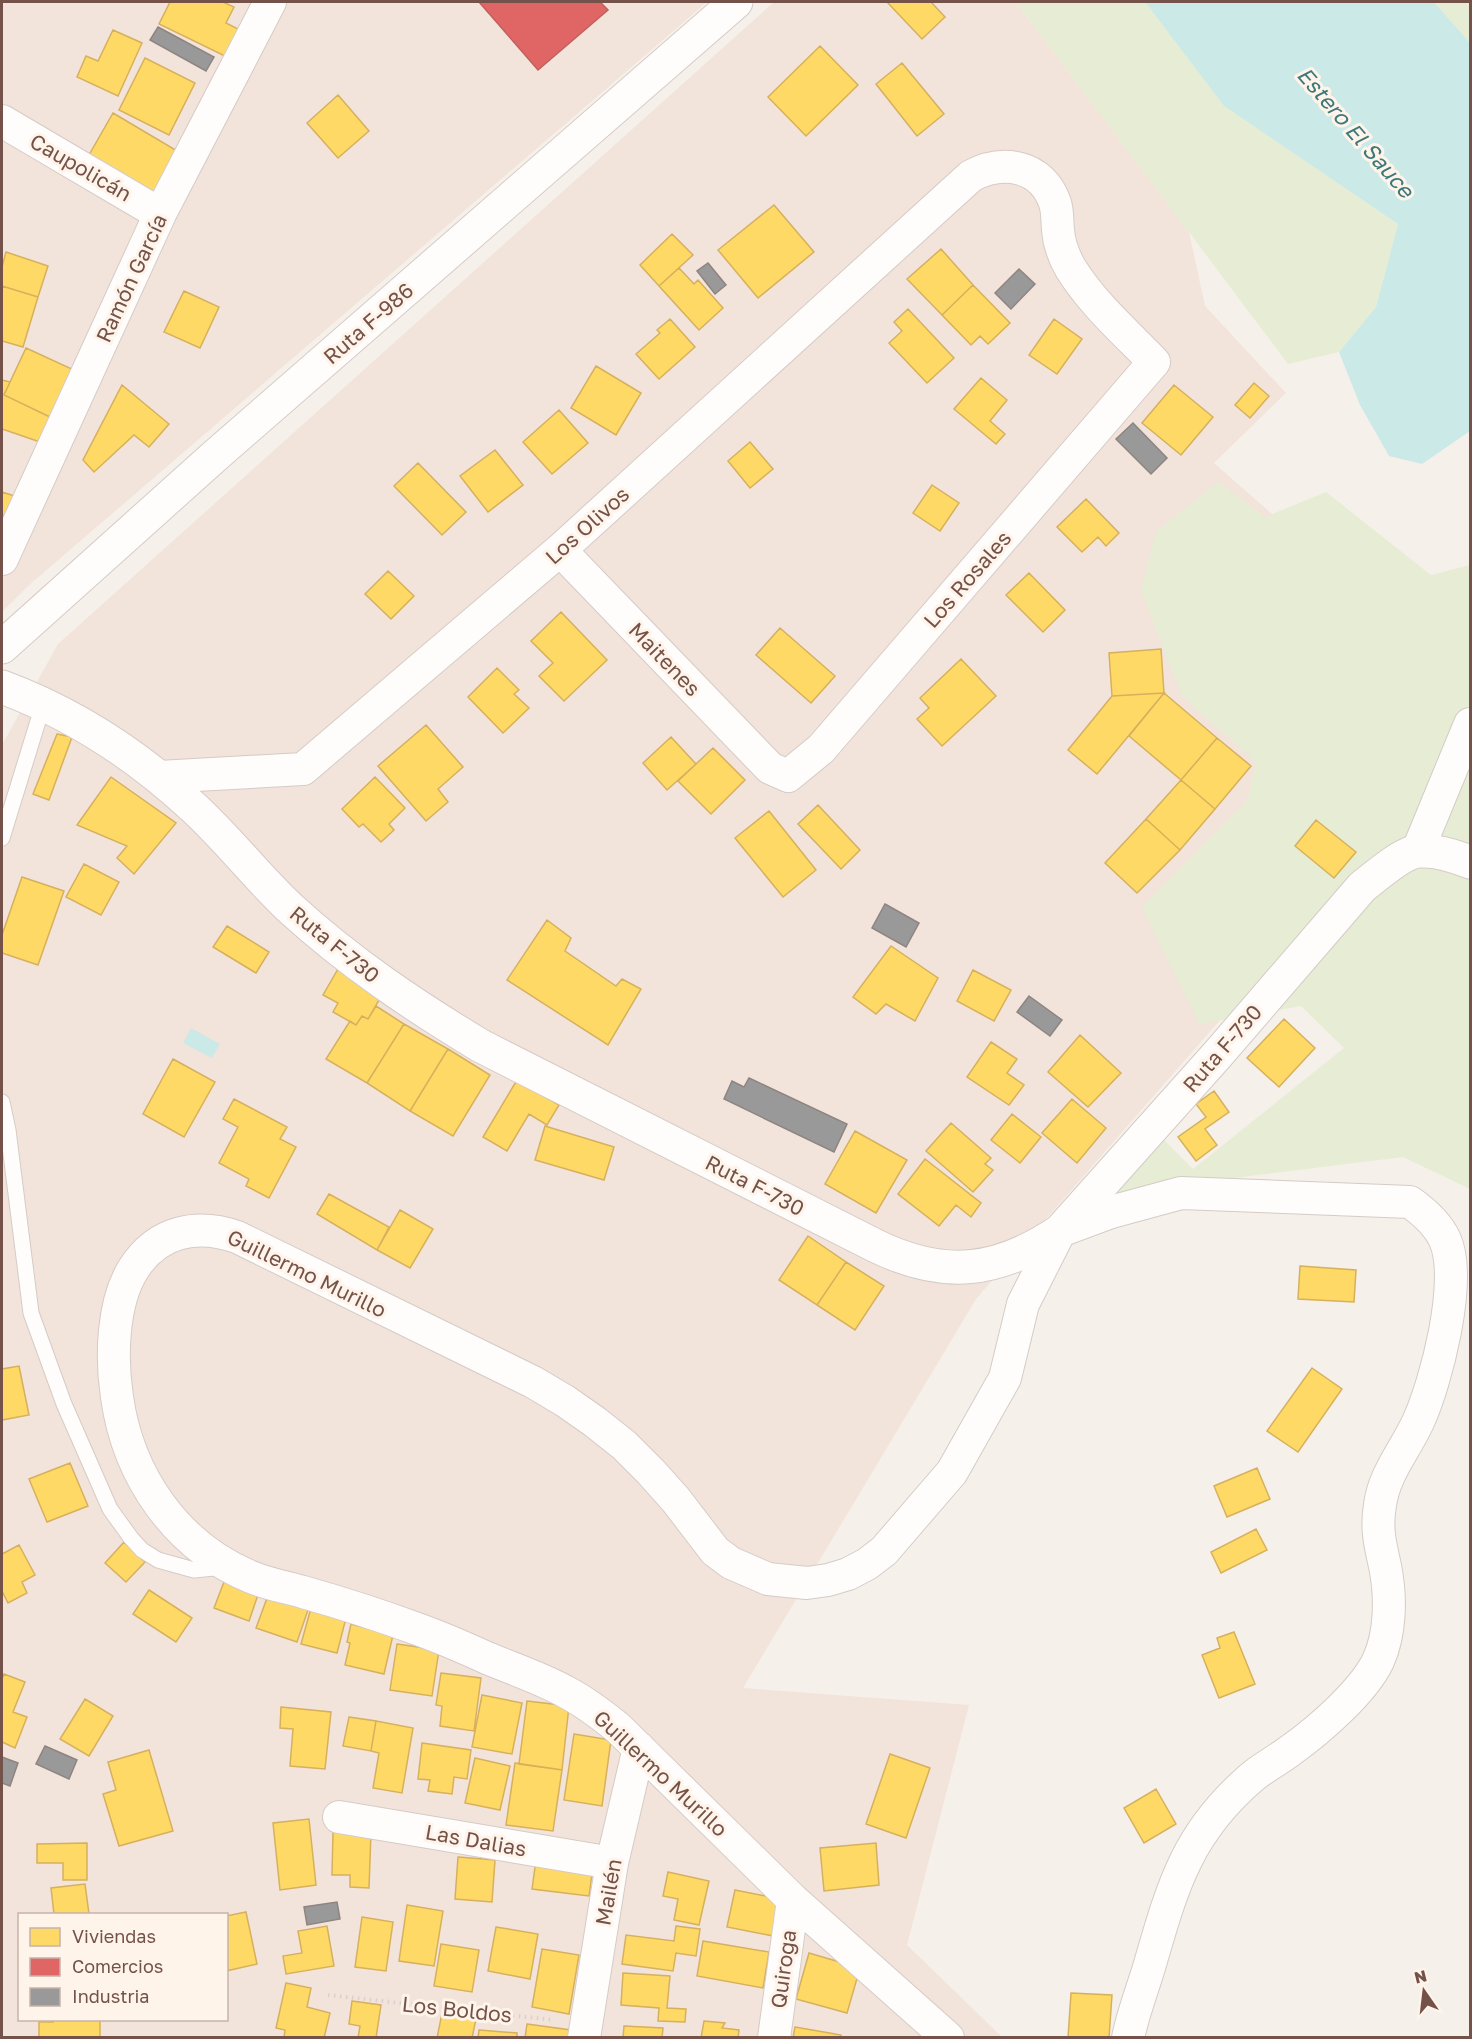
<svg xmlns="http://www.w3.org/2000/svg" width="1472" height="2039" font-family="'Golos Text',sans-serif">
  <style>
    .residential { fill: #f2e4da; fill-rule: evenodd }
    .green { fill: #e6edd4 }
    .water { fill: #cbe9e7 }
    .homes { fill: #ffd966; stroke: #d6b05d; stroke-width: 1.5 }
    .shops { fill: #e06666; stroke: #c0605d; stroke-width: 1.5 }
    .industry { fill: #999; stroke: #8e8481; stroke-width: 1.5 }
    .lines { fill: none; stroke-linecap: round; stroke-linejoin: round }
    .service-casing { stroke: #d5cbc6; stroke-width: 17 }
    .minor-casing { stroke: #d5cbc6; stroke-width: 34 }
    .tertiary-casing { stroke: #d5cbc6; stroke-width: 35 }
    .secondary-casing { stroke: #d6cbc6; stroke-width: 35 }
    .path { stroke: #dad0cd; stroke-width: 4; stroke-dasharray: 1.5 4.5; stroke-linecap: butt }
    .service { stroke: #fefdfc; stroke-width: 15 }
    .minor { stroke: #fefdfc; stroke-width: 32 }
    .tertiary { stroke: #fefdfc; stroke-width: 33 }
    .secondary { stroke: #fefdfc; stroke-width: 33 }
    .labels { text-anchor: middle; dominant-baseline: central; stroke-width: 6; stroke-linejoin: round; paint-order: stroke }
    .street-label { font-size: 21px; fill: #755249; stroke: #fff4ea }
    .water-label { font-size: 22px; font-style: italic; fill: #3d797a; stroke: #fff4ea }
  </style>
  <rect width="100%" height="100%" fill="#f6f0ea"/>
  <path class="residential" d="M 2,2 L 707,2 L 28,586 L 2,612 Z
    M 774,2 L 1016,2 L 1189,232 L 1205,306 L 1286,393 L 1214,463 L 1469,687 L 1242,995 L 976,1299 L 743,1688 L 969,1705 L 907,1945 L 1002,2037 L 2,2038 L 2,745 L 58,644 ZM 20,1914 L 226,1914 L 226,2020 L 20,2020 Z"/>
  <path class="green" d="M 1016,2 L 1145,2 L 1224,106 L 1398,224 L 1376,307 L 1339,352 L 1288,364 Z
    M 1434,2 L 1470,2 L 1470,43 Z
    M 1218,482 L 1265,517 L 1326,492 L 1431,575 L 1470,565 L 1470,1189 L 1403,1157 L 1105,1194 L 1160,1136 L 1193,1169 L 1344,1048 L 1301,1006 L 1199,1024 L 1142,907 L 1248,799 L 1256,762 L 1182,696 L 1141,590 L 1156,532 Z"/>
  <path class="water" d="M 1145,2 L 1434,2 L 1470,43 L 1470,431 L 1422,464 L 1389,456 L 1360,405 L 1339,352 L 1376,307 L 1398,224 L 1224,106 Z
    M 191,1028 L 220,1044 L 212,1058 L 183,1043 Z"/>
  <path class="homes" d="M 170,2 L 223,2 L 234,7 L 226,23 L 246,33 L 233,60 L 159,24 Z
    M 887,2 L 931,2 L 945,17 L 922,39 Z
    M 113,30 L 142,43 L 118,96 L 77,77 L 86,56 L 98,61 Z
    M 820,46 L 858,85 L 806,136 L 768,97 Z
    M 145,58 L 195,83 L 169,135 L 119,110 Z
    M 902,63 L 944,114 L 917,136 L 876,84 Z
    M 338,95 L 369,131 L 338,158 L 307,123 Z
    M 113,113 L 184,155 L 160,196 L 89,155 Z
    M 774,205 L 814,252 L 758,298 L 718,250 Z
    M 672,234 L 693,255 L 659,286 L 640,265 Z
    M 941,249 L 973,285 L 942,315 L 907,279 Z
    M 6,252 L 48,266 L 38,297 L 2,286 L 2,267 Z
    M 679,268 L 694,284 L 698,280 L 723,308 L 699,330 L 659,286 Z
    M 973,285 L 1010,323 L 988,344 L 980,336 L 971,345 L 942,315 Z
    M 2,286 L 38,297 L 23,347 L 2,341 Z
    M 184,291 L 219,307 L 200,348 L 164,332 Z
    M 908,309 L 954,358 L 927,383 L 889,343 L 902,331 L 894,322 Z
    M 670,319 L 695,347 L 659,379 L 636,354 L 660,333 L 657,330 Z
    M 1054,319 L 1082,339 L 1057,374 L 1029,355 Z
    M 26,348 L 74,370 L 52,418 L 4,395 Z
    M 596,366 L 641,393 L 616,435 L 571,408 Z
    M 981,378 L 1007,400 L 990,421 L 1005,434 L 996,444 L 954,409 Z
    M 2,380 L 10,382 L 4,395 L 52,418 L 43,443 L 2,429 Z
    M 1254,383 L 1269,396 L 1250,418 L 1235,405 Z
    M 122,385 L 169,424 L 149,447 L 134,435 L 94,472 L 83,460 Z
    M 1174,385 L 1213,417 L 1181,455 L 1142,423 Z
    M 559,410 L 588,443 L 552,474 L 523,442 Z
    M 750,442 L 773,469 L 750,488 L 728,461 Z
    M 495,450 L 523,485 L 488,512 L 460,476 Z
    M 418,463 L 466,512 L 442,535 L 394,486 Z
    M 932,485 L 959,503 L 940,531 L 913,513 Z
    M 2,492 L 18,497 L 11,518 L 2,515 Z
    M 1086,499 L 1119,533 L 1106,546 L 1098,537 L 1082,552 L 1057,527 Z
    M 388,571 L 414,596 L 391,619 L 365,594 Z
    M 1029,573 L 1065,610 L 1043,632 L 1006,595 Z
    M 561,612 L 607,660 L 564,701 L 539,676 L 553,663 L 531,641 Z
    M 780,628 L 835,676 L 811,703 L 756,655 Z
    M 1161,649 L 1164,693 L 1112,696 L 1109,653 Z
    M 961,659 L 996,696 L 942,746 L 917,719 L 929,708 L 920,698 Z
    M 497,668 L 519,690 L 514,694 L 529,708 L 503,733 L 468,697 Z
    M 1164,693 L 1217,738 L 1181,780 L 1129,736 Z
    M 1164,693 L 1097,774 L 1068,750 L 1112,696 Z
    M 426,725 L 463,767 L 438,789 L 448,802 L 426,821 L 378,766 Z
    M 57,734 L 72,737 L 49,800 L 33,794 Z
    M 671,737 L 696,764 L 667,790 L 643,763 Z
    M 1217,738 L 1251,766 L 1215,809 L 1181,780 Z
    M 713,748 L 745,780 L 711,814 L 678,781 Z
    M 111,777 L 176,823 L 134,874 L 117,858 L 127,846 L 77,825 Z
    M 375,777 L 405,808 L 389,824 L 394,830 L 381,842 L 363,824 L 359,827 L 342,809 Z
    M 1181,780 L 1215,809 L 1180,850 L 1146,819 Z
    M 818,805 L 860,850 L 841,869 L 798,824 Z
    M 769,811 L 816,870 L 783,897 L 735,838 Z
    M 1146,819 L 1180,850 L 1137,893 L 1105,863 Z
    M 1316,820 L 1356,852 L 1334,878 L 1295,846 Z
    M 84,864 L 119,882 L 101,915 L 66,897 Z
    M 22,877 L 64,891 L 38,965 L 2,953 L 2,935 Z
    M 547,920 L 571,938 L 565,951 L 616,986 L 622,979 L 641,989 L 608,1045 L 507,980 Z
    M 227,926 L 269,952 L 256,973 L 213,947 Z
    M 891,946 L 938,978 L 915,1021 L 886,1004 L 876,1014 L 853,997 Z
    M 338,969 L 382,995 L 368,1019 L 362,1016 L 356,1025 L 333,1012 L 338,1003 L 323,995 Z
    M 973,970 L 1011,990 L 994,1021 L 957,1001 Z
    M 376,1006 L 404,1024 L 367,1083 L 326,1059 L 350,1021 L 356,1025 L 362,1016 L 368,1019 Z
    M 1284,1019 L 1315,1048 L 1279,1087 L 1247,1058 Z
    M 404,1024 L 448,1049 L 410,1111 L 367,1083 Z
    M 1080,1035 L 1121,1073 L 1088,1107 L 1048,1072 Z
    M 991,1042 L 1017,1059 L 1007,1073 L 1024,1085 L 1009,1105 L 967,1077 Z
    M 448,1049 L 490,1075 L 453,1136 L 410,1111 Z
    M 173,1059 L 215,1082 L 184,1137 L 143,1114 Z
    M 517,1080 L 559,1105 L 547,1125 L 529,1114 L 507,1151 L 483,1137 Z
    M 1214,1091 L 1229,1112 L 1205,1129 L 1217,1145 L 1196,1161 L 1178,1137 L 1206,1117 L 1196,1104 Z
    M 234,1099 L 287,1127 L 280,1139 L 296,1147 L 269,1198 L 246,1186 L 249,1179 L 219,1163 L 238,1127 L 223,1119 Z
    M 1072,1099 L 1106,1128 L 1077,1163 L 1042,1133 Z
    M 1012,1114 L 1041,1137 L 1020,1163 L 991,1140 Z
    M 951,1123 L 991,1158 L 985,1164 L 993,1170 L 973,1192 L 926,1151 Z
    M 545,1126 L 614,1147 L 604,1180 L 535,1160 Z
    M 855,1131 L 907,1160 L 876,1213 L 825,1184 Z
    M 925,1159 L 981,1203 L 971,1217 L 956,1205 L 939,1226 L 898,1194 Z
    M 329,1194 L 389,1227 L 377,1250 L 317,1214 Z
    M 400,1210 L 433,1229 L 410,1268 L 377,1250 Z
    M 808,1236 L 846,1262 L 817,1305 L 779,1280 Z
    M 846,1262 L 884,1286 L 855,1330 L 817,1305 Z
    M 1300,1266 L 1356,1270 L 1354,1302 L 1298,1299 Z
    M 19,1366 L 29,1415 L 2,1420 L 2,1369 Z
    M 1312,1368 L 1342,1389 L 1298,1452 L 1267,1431 Z
    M 70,1463 L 88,1506 L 47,1522 L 29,1479 Z
    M 1257,1468 L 1270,1499 L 1227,1517 L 1214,1486 Z
    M 1256,1529 L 1267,1550 L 1221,1573 L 1211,1552 Z
    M 124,1542 L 145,1562 L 126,1582 L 105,1563 Z
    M 19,1545 L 35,1575 L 22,1582 L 27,1593 L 8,1603 L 2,1591 L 2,1554 Z
    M 227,1574 L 261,1586 L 249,1621 L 214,1608 Z
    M 149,1590 L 192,1618 L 176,1642 L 133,1614 Z
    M 270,1590 L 310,1604 L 297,1642 L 256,1628 Z
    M 311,1608 L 346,1618 L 337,1653 L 301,1644 Z
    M 351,1624 L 393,1635 L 384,1674 L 345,1665 L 350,1643 L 347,1642 Z
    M 1234,1632 L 1255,1684 L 1219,1698 L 1202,1655 L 1220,1648 L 1217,1638 Z
    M 397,1644 L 439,1650 L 432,1696 L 390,1690 Z
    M 441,1673 L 481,1678 L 474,1731 L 440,1726 L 442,1706 L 436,1705 Z
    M 4,1674 L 25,1682 L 13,1712 L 27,1717 L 15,1748 L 2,1742 L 2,1679 Z
    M 482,1695 L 522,1703 L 512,1754 L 472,1747 Z
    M 85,1699 L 113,1716 L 89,1756 L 60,1739 Z
    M 527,1701 L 569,1706 L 562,1770 L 519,1764 Z
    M 281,1707 L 331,1712 L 325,1769 L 290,1766 L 293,1729 L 280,1728 Z
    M 349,1717 L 376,1721 L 371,1751 L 343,1746 Z
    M 376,1721 L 413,1728 L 402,1793 L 373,1788 L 379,1753 L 371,1751 Z
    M 574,1734 L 611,1740 L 602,1806 L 564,1800 Z
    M 422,1743 L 471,1750 L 467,1779 L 454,1777 L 452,1794 L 428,1791 L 430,1780 L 418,1779 Z
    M 149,1750 L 173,1831 L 119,1846 L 103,1794 L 116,1790 L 108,1762 Z
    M 890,1754 L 930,1768 L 906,1838 L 866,1824 Z
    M 475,1758 L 510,1766 L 500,1810 L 465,1803 Z
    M 515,1763 L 562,1770 L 553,1831 L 506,1825 Z
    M 1156,1789 L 1176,1824 L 1144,1843 L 1124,1808 Z
    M 309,1819 L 316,1885 L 280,1890 L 273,1823 Z
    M 333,1831 L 371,1832 L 369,1888 L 350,1887 L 350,1875 L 332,1875 Z
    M 87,1843 L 87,1880 L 63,1880 L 63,1863 L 37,1863 L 37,1844 Z
    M 876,1843 L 879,1885 L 824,1891 L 820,1848 Z
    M 458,1857 L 495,1860 L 492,1902 L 455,1899 Z
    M 536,1860 L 593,1867 L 589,1896 L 532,1889 Z
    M 668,1872 L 709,1881 L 699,1925 L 674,1920 L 678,1899 L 663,1896 Z
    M 85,1884 L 89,1914 L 54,1914 L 51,1888 Z
    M 735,1890 L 781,1899 L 773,1936 L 727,1927 Z
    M 407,1905 L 443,1911 L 434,1966 L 399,1961 Z
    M 246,1912 L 257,1964 L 226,1971 L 226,1916 Z
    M 362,1917 L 393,1922 L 386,1971 L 355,1967 Z
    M 327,1926 L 334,1966 L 286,1974 L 283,1956 L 302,1953 L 298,1931 Z
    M 676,1926 L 700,1929 L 696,1956 L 676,1953 L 673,1971 L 622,1964 L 626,1935 L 674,1941 Z
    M 496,1927 L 538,1934 L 530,1979 L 488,1971 Z
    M 703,1941 L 769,1952 L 763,1988 L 697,1976 Z
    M 441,1944 L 479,1950 L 472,1992 L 434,1986 Z
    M 542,1949 L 579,1955 L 569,2014 L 532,2007 Z
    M 809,1953 L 860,1968 L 847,2013 L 796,1999 Z
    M 623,1973 L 670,1976 L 667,2008 L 686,2009 L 685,2022 L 658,2021 L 659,2008 L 621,2005 Z
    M 286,1983 L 311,1988 L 307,2007 L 330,2013 L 324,2038 L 284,2038 L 285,2030 L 276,2028 Z
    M 1071,1993 L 1112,1995 L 1109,2038 L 1068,2038 Z
    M 352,2001 L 381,2005 L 376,2038 L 358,2038 L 360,2026 L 349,2024 Z
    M 442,2013 L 476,2019 L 472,2038 L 437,2038 Z
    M 53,2020 L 100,2020 L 100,2038 L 39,2038 L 39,2022 L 53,2022 Z
    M 704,2021 L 725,2023 L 722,2028 L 739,2030 L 738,2038 L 701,2038 Z
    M 527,2024 L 571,2030 L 570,2038 L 525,2038 Z
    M 624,2026 L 663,2028 L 662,2038 L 623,2038 Z
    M 795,2027 L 841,2035 L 840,2038 L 793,2038 Z
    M 479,2030 L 517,2033 L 517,2038 L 478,2038 Z"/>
  <path class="shops" d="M 479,2 L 600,2 L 608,10 L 538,70 Z"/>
  <path class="industry" d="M 158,27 L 214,57 L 206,71 L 150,40 Z
    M 708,263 L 726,285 L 715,294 L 697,271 Z
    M 1019,269 L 1035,284 L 1011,309 L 995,293 Z
    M 1133,423 L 1167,458 L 1151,474 L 1116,439 Z
    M 885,904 L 919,923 L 906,947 L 872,928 Z
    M 1029,996 L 1062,1020 L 1050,1036 L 1017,1012 Z
    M 749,1078 L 847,1124 L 834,1152 L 724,1099 L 732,1081 L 744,1087 Z
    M 45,1746 L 77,1760 L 69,1779 L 36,1764 Z
    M 2,1757 L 18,1763 L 10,1786 L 2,1783 Z
    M 337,1902 L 340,1919 L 307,1925 L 304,1907 Z"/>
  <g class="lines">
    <g class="service-casing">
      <path id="service" d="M 2,838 L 43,705
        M 2,1102 L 8,1130 L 31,1313 L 64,1404 L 110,1509 L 131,1538 L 142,1550 L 158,1560 L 194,1570 L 224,1567"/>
    </g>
    <g class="minor-casing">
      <path id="minor" d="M 2,121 L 160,214
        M 2,559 L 160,214 L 270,2
        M 159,777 L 303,769 L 560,550 L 971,176 C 1003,159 1042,165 1055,203 C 1058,212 1057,221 1058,230 C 1059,244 1064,257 1071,269 C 1093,304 1125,332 1154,362 L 821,749 L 788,776 L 770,768 L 560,550
        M 1418,850 L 1470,724
        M 339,1817 L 612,1863
        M 584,2038 L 612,1863 L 639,1748
        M 774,2038 L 793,1900
        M 948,2038 L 793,1900 L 618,1728 C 602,1715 585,1702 566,1692 C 541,1678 513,1669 487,1658 C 465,1648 442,1638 420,1630 C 382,1616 342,1603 303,1592 C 285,1587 268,1584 251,1577 C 176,1546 128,1476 117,1397 C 111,1358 112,1302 134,1268 C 158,1231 197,1223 237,1237 L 533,1382 L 565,1401 L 595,1422 L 624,1445 L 651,1472 L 676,1500 L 715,1551 L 731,1563 L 768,1579 L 807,1583 L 828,1580 L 848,1574 L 867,1564 L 884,1551 L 952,1472 L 1005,1378 L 1023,1304 L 1060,1231 L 1111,1212 L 1181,1193 L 1410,1202 C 1424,1212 1438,1224 1445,1240 C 1463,1280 1436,1383 1418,1422 C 1405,1450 1384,1474 1380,1505 C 1376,1528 1380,1544 1385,1566 C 1391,1596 1391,1633 1378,1661 C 1363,1692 1319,1730 1291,1750 C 1278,1760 1264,1767 1252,1777 C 1187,1833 1173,1885 1150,1964 C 1143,1988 1133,2013 1128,2038"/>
    </g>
    <g class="tertiary-casing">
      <path id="tertiary" d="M 2,687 C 72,713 138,756 193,807 C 227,838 256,876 290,908 C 349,962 413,1005 481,1046 L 876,1246 C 944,1279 998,1273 1060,1231 L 1218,1054 L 1362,887 C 1375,877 1404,851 1420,851 C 1437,850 1455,856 1470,862"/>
    </g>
    <g class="secondary-casing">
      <path id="secondary" d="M 2,647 L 216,455 L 736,2"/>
    </g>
    <path class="path" d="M 328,1995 L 554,2020"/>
    <use href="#service" class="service"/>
    <use href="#minor" class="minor"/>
    <use href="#tertiary" class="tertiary"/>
    <use href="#secondary" class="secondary"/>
  </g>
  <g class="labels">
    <g class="street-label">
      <text transform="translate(81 167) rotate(30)">Caupolicán</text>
      <text transform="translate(131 278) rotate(-65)">Ramón García</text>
      <text transform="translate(368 323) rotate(-41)">Ruta F-986</text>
      <text transform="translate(587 525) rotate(-42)">Los Olivos</text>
      <text transform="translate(967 579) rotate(-49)">Los Rosales</text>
      <text transform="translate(665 659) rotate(46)">Maitenes</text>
      <text transform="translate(335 944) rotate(39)">Ruta F-730</text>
      <text transform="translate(1222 1048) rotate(-49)">Ruta F-730</text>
      <text transform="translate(755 1185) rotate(27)">Ruta F-730</text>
      <text transform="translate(307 1273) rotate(26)">Guillermo Murillo</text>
      <text transform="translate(661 1773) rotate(43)">Guillermo Murillo</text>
      <text transform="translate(476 1840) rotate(10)">Las Dalias</text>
      <text transform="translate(608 1892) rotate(-80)">Mailén</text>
      <text transform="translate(783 1969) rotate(-82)">Quiroga</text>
      <text transform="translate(457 2009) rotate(6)">Los Boldos</text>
    </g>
    <g class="water-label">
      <text transform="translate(1356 132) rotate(49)">Estero El Sauce</text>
    </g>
  </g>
  <rect width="1472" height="2039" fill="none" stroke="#755249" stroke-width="6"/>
  <rect x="18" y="1913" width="210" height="108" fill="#fff4ea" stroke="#c8b3aa" stroke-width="1.5"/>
  <rect x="30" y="1928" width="30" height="18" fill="#ffd966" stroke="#c8b3aa" stroke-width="1.5"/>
  <text x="72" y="1943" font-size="18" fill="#755249">Viviendas</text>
  <rect x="30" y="1958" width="30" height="18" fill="#e06666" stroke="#c8b3aa" stroke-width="1.5"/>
  <text x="72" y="1973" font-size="18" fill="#755249">Comercios</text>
  <rect x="30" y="1988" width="30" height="18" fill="#999999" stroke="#c8b3aa" stroke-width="1.5"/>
  <text x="72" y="2003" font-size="18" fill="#755249">Industria</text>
  <g transform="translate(1424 1991) rotate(346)" stroke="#fff4ea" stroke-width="4.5" paint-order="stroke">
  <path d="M0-4.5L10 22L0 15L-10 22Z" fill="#755249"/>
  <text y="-9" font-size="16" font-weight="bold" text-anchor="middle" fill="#755249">N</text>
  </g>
</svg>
